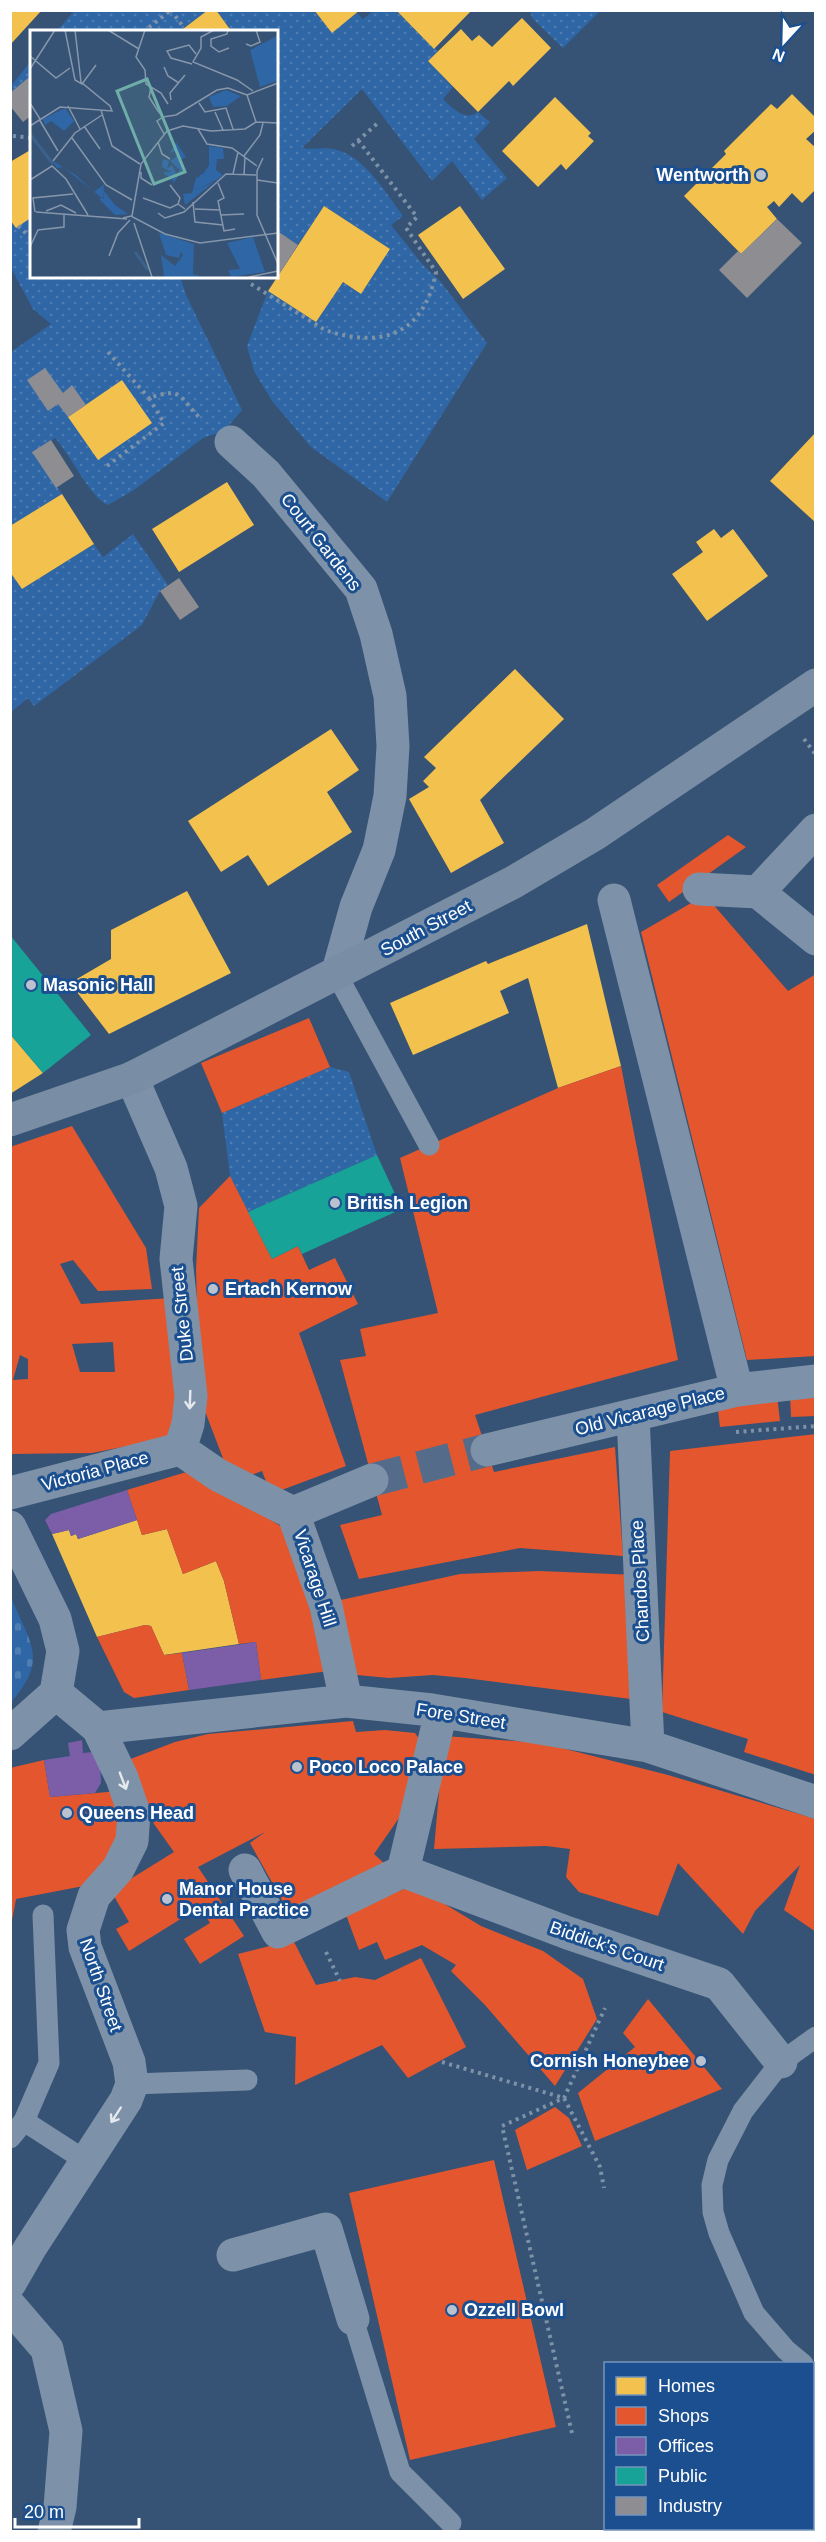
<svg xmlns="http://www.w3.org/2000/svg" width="826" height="2542" font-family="Arial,sans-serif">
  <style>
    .cemetery { fill: url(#cemetery-stones) }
    .garden { fill: url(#garden-dots) }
    .homes { fill: #f2c14e }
    .shops { fill: #e4572e; fill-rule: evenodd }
    .offices { fill: #7b5ea7 }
    .public { fill: #17a398 }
    .industry { fill: #8d8d92 }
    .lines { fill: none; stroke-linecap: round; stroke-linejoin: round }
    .street-tunnel { stroke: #546c89; stroke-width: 33; stroke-dasharray: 33 16; stroke-linecap: butt }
    .path { stroke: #7d92a8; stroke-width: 4; stroke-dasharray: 3 4.5; stroke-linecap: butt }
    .lane { stroke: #7d92a8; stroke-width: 21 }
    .street { stroke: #7d92a8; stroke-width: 33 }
    .secondary { stroke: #798da4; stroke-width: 33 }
    .oneway { stroke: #e5e9ee }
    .poi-dot { fill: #b9c2ce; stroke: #1b4f8f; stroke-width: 2 }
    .labels { text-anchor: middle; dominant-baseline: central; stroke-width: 6; stroke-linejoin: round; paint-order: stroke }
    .poi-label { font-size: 18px; font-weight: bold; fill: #fff; stroke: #1b4f8f; text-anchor: start }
    .street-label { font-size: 18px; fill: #fff; stroke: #1b4f8f }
    .inset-river { fill: none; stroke: #3b618d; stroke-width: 3 }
    .inset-road { fill: none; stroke: #8697ac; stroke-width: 1.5 }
    .view { fill: #6fada8; fill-opacity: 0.15; stroke: #6fada8; stroke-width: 3 }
    .inset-edge { fill: none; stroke: #fff; stroke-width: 3 }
  </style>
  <defs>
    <pattern id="cemetery-stones" width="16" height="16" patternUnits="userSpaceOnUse" patternTransform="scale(1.5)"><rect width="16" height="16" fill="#2f66a5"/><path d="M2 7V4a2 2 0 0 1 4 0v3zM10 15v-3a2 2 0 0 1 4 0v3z" fill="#4e7db2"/></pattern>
    <pattern id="garden-dots" width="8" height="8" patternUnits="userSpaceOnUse" patternTransform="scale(1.5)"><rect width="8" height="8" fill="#2f66a5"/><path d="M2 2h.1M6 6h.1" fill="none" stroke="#4e7db2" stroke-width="1.8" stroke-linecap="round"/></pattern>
  </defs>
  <rect width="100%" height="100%" fill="#365274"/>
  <path class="cemetery" d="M 10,1595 C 29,1642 50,1659 11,1702 Z"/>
  <path class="garden" d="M 74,11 L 208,11 L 179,31 L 56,32 Z
    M 217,11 L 314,11 L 332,32 L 357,13 L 363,19 L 373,11 L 396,11 L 438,51 L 428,61 L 453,87 L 443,99 C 453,108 464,122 478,112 L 490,122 L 474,139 L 507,178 L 482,200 L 452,161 L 432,181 L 362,89 L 302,148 C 312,150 324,147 334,149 C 365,156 385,192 403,216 L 391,225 L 424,266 L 441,282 L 487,343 L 387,502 L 311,447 L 272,401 L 254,371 L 247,346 L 268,291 L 316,322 L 343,282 L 361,294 L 390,249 L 324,206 L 298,245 L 276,230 L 276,32 L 232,31 Z
    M 530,11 L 530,10 L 600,11 L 563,48 L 532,18 Z
    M 31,61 L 31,81 L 28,78 L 11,93 L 11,86 Z
    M 31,217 L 32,276 L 180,276 L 186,295 L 242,410 L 224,431 L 203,438 L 134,490 L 108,505 C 90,498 71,455 55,438 L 33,452 L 62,494 L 11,526 L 11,352 L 51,324 L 33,309 L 11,268 L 10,220 L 16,228 Z
    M 133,534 L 168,585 L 160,591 L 142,625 L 34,706 L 28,698 L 11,712 L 10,572 L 22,589 L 94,544 L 103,557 Z
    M 330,1067 L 349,1072 L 377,1155 L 248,1212 L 230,1176 L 222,1113 Z"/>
  <path class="homes" d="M 10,10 L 42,10 L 10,45 Z
    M 208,10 L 216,10 L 232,32 L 179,32 Z
    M 314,10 L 360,10 L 332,33 Z
    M 396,10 L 472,10 L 434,49 Z
    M 522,18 L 551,48 L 513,86 L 509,81 L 478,112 L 428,61 L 461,29 L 472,41 L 479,35 L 492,47 Z
    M 792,94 L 816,118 L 816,130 L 806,139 L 816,148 L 816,189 L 802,203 L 792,193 L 779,207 L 774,201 L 767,207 L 777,219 L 741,254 L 684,196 L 726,154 L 724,151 L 771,104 L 777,109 Z
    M 555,97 L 591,133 L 588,136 L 594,141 L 566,170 L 561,164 L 538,187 L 502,151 Z
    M 32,149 L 32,217 L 16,228 L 10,220 L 10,162 Z
    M 324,206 L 390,249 L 361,294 L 343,282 L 316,322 L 268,291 Z
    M 460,206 L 505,269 L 463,299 L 418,235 Z
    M 122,380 L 152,423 L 98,460 L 68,417 Z
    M 816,432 L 816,523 L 770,481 Z
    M 227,482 L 254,525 L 179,572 L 152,529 Z
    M 62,494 L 94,544 L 22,589 L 10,572 L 10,526 Z
    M 714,529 L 721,538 L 733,529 L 768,576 L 707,621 L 672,574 L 703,552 L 696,542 Z
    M 515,669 L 564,719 L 480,800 L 504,843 L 451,873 L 409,799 L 429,787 L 423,781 L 436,768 L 424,757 Z
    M 331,729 L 359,770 L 327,792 L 352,832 L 268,886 L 248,855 L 221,872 L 188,821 Z
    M 187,891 L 231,973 L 109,1034 L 70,983 L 111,959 L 111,930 Z
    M 587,924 L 621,1066 L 558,1088 L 528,978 L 500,991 L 509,1013 L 413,1055 L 390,1003 L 486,961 L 488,964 Z
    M 10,1034 L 43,1073 L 10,1094 Z
    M 137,1520 L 142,1535 L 167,1529 L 183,1574 L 216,1561 L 224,1581 L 239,1644 L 164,1655 L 151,1626 L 145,1625 L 97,1637 L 52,1534 L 69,1530 L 71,1536 L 76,1534 L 78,1539 Z"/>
  <path class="shops" d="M 728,835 L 746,847 L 669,902 L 657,885 Z
    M 705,895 L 788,991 L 816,974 L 816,1356 L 747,1360 L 641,932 Z
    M 309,1018 L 330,1067 L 222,1113 L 201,1063 Z
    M 621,1066 L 678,1360 L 475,1415 L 494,1472 L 615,1447 L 623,1556 L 520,1548 L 359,1579 L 340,1525 L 382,1515 L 340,1360 L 366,1356 L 360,1329 L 438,1313 L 400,1158 L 558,1088 Z
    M 72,1126 L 146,1248 L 152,1289 L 98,1291 L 73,1260 L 60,1264 L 81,1304 L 171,1298 L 180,1399 L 173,1437 L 92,1453 L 10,1454 L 10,1147 ZM 113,1342 L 115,1372 L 80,1372 L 72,1344 ZM 20,1355 L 28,1359 L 28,1379 L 13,1380 Z
    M 230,1176 L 272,1259 L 298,1246 L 309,1270 L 335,1258 L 358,1304 L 299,1333 L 346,1466 L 271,1494 L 262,1471 L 232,1482 L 200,1398 L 196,1270 L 199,1208 Z
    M 816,1394 L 816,1416 L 791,1417 L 790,1395 Z
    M 777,1395 L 780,1421 L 720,1427 L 717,1402 Z
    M 816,1434 L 816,1775 L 744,1752 L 748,1739 L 662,1712 L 670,1451 Z
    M 193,1470 L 285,1529 L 329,1671 L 261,1680 L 256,1642 L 239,1644 L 224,1581 L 216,1561 L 183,1574 L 167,1529 L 142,1535 L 127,1490 Z
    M 539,1571 L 637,1575 L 631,1699 L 465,1678 L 433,1675 L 389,1678 L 357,1675 L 336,1601 L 460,1574 Z
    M 145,1625 L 151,1626 L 164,1655 L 182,1653 L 189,1690 L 134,1698 L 124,1692 L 97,1637 Z
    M 353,1721 L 356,1732 L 385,1730 L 415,1733 L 424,1746 L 406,1808 L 374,1854 L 387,1866 L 334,1895 L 287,1909 L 250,1843 L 265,1832 L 198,1867 L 244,1936 L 200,1964 L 184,1939 L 210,1923 L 200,1907 L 129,1951 L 116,1929 L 129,1922 L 111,1891 L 174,1852 L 154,1824 L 128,1760 L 175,1742 L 208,1734 Z
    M 444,1736 L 542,1743 L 668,1775 L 816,1819 L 816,1932 L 784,1910 L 800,1865 L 755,1911 L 743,1934 L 678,1863 L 658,1916 L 579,1892 L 566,1877 L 570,1849 L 546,1846 L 434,1849 Z
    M 44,1760 L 50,1797 L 119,1791 L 124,1830 L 94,1884 L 16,1899 L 10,1931 L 10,1768 Z
    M 409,1887 L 428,1894 L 481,1926 L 543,1951 L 583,1979 L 597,2019 L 555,2086 L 485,2005 L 451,1971 L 456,1965 L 422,1945 L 385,1960 L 377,1942 L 359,1950 L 345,1912 Z
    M 293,1940 L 316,1985 L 355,1977 L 375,1980 L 421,1958 L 466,2047 L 408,2078 L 382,2045 L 295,2085 L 296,2037 L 265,2032 L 238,1954 Z
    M 648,1999 L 722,2089 L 595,2141 L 578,2093 L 635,2047 L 623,2033 Z
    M 555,2107 L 569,2118 L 582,2146 L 527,2170 L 515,2130 Z
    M 494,2160 L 556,2427 L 410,2460 L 349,2193 Z"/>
  <path class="offices" d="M 127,1490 L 137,1520 L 78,1539 L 76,1534 L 71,1536 L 69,1530 L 52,1534 L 45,1520 L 51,1514 Z
    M 256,1642 L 261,1680 L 189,1690 L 182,1653 Z
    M 82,1740 L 83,1753 L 93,1752 L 100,1756 L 101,1783 L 95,1793 L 50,1797 L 44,1760 L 70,1756 L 68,1743 Z"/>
  <path class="public" d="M 10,935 L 91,1035 L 43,1073 L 10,1034 Z
    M 377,1155 L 402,1209 L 302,1254 L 298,1246 L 272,1259 L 248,1212 Z"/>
  <path class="industry" d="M 28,78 L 32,81 L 32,115 L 23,122 L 10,106 L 10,93 Z
    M 777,219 L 802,243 L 747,298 L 719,270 L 738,251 L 741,254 Z
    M 276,230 L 298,245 L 276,279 Z
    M 45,368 L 63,393 L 72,385 L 86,405 L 68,417 L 58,404 L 48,411 L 27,380 Z
    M 51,440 L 74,476 L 56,488 L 32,452 Z
    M 179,578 L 199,607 L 180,620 L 160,591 Z"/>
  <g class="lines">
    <path class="street-tunnel" d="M 372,1480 L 487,1450"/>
    <path class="path" d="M 171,10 L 184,28
      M 143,32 L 171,10
      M 13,136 L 32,138
      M 352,146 L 379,122
      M 18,226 L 32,239
      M 251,284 L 325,330 C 381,349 424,335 436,272 L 406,228 L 417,217 L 358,140
      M 108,352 L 149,398
      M 107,466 L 164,423 L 149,398 C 185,386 178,398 202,420
      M 804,739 L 816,755
      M 736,1432 L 816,1426
      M 326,1952 L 340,1981
      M 442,2062 L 564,2098 L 600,2167 L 604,2188
      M 572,2433 L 502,2126 L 564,2098 L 605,2008"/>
    <path class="lane" d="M 337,975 L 429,1145
      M 132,2084 L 247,2080
      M 24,2121 L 86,2161
      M 10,2138 L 24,2121 L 49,2063 L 43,1915
      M 353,2319 L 400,2472 L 451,2523
      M 803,2364 L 786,2350 L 754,2313 L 719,2233 L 713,2212 L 712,2185 L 718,2160 L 743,2111 L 781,2062 L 816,2037"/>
    <path class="street" d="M 231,442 L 266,474 L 361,589 L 376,634 L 390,696 L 393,746 L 390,796 L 379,850 L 356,907 L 337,975
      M 699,889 L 758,892 L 816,939
      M 758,892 L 816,830
      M 614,900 L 737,1390
      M 132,1078 L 171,1168 L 181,1206 L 176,1259 L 191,1396 L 188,1424 L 180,1449
      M 633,1416 L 648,1746
      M 180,1449 L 218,1475 L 293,1513 L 326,1606 L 346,1701
      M 487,1450 L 737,1390 L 816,1381
      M 10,1493 L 180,1449
      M 293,1513 L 372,1480
      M 10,1527 L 55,1619 L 63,1651 L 56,1693
      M 98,1728 L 346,1701 L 432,1710 L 648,1746 L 816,1802
      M 10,1734 L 56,1693
      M 245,1870 L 278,1932 L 403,1871
      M 403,1871 L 568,1933 L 719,1984 L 781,2062
      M 403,1871 L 441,1712
      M 233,2255 L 326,2229 L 353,2319
      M 10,2283 L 30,2248 L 126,2100 L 132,2084 L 129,2062 L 85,1947 L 83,1930 L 94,1896 L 118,1869 L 132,1841 L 134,1813 L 122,1778 L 98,1728 L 56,1693
      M 10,2306 L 47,2349 L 66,2431 L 60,2507 L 54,2532"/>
    <path class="secondary" d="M 10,1120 L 132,1078 L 512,883 L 595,834 L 816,685"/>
  </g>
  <defs><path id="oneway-shaft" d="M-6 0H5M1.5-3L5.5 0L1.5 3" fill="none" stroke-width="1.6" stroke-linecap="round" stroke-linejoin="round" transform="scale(1.5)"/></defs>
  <g class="oneway">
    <use href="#oneway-shaft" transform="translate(190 1400) rotate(92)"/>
    <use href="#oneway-shaft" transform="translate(123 1781) rotate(69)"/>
    <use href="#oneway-shaft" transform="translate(116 2115) rotate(123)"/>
  </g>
  <g class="poi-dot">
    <circle cx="761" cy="175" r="6"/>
    <circle cx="31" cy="985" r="6"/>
    <circle cx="335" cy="1203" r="6"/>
    <circle cx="213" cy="1289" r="6"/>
    <circle cx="297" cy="1767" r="6"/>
    <circle cx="67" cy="1813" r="6"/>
    <circle cx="167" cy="1899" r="6"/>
    <circle cx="701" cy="2061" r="6"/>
    <circle cx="452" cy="2310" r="6"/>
  </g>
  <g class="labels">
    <g class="poi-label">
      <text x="749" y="175" text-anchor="end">Wentworth</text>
      <text x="43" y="985">Masonic Hall</text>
      <text x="347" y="1203">British Legion</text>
      <text x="225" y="1289">Ertach Kernow</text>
      <text x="309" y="1767">Poco Loco Palace</text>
      <text x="79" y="1813">Queens Head</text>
      <text x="179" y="1889">Manor House<tspan x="179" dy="21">Dental Practice</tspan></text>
      <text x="689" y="2061" text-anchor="end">Cornish Honeybee</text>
      <text x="464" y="2310">Ozzell Bowl</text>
    </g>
    <g class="street-label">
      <text transform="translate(321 542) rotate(52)">Court Gardens</text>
      <text transform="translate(426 928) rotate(-28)">South Street</text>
      <text transform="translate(182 1314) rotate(-96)">Duke Street</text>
      <text transform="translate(650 1411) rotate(-14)">Old Vicarage Place</text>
      <text transform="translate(95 1471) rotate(-15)">Victoria Place</text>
      <text transform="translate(315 1578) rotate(72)">Vicarage Hill</text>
      <text transform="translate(640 1581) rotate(-93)">Chandos Place</text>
      <text transform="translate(461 1716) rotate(9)">Fore Street</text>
      <text transform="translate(607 1946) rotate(19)">Biddick's Court</text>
      <text transform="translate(101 1985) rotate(71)">North Street</text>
    </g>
  </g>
  <g transform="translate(30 30)">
    <rect width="248" height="248" fill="#365274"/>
    <path d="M 23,131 L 31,136 L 46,145 L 64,162 L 74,154 L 73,169 L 33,137 L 27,138 ZM 180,140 L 188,149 L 166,160 L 170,145 ZM 129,203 L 164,214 L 163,244 L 172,247 L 134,247 L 131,225 L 145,236 L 153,225 L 151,222 L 149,228 L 136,225 ZM 223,207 L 235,242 L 201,247 L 198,240 L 210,239 L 197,213 Z" fill="#2f66a5"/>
    <path d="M 179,116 L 193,118 L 194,129 L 187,129 L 186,140 L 193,145 L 155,175 L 153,164 L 162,163 L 166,148 L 171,146 L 166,160 L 188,150 L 180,140 L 173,144 L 179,135 ZM 73,160 L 85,175 L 98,184 L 85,185 L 69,169 L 74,168 Z" fill="#2f66a5"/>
    <path d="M 247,6 L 247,51 L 230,57 L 220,20 ZM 196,60 L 211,66 L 197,76 L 183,77 L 179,67 ZM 35,78 L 44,91 L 34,101 L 21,91 L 15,95 L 13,89 Z" fill="#2f66a5"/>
    <path d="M 146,112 L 156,127 L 149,131 L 153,139 L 141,157 L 144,151 L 140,150 L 145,148 L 135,145 L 134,142 L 141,142 L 132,137 L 133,129 L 139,131 L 137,139 L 142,135 L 147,145 L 150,140 L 140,131 L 146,127 L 145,121 L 140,123 Z" fill="#2f66a5"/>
    <path class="inset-river" d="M 0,104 L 23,134M 105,222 L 118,240"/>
    <path class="inset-road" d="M 35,0 L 45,50 L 52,54 L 66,35M 78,0 L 109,19M 115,0 L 106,27 L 115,40 L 116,54 L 131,63 L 138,74M 184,0 L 171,7 L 171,18 L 163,32 L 207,50 L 223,61M 198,0 L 197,4 L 181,9 L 181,16 L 189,22 L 199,18M 216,14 L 221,16 L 230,12 L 226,0M 0,26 L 26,48 L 40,38M 162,34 L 141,28 L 137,21 L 159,15 L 166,24M 134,37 L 138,46 L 149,53M 0,39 L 25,0M 121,58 L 119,67 L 128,81M 217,65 L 248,53M 217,65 L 226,92M 141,70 L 140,63 L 155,45M 0,73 L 10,89M 169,73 L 175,82 L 196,78 L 203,99M 38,76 L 50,99M 71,80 L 82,116 L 110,134M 128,81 L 133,87 L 146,85M 185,82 L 193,100M 146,85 L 187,60 L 198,58 L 217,65M 133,87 L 127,91 L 134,104M 9,89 L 28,121M 226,92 L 248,93M 0,96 L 30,77 L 82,81 L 80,76 L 51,52 L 45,0M 54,96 L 70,119M 168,99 L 177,114 L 202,118 L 227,136M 42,108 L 76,155 L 102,170M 128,112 L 132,124 L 140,129M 214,126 L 230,105 L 233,93M 233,128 L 227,141 L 227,185 L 248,234M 23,131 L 45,103 L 72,85M 111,142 L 111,148 L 122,155M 203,144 L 208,122M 214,145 L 215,127M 0,150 L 22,136 L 36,149 L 58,185M 227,150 L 248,153M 188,153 L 194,168 L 188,171 L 194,201 L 205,199M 140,155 L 150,168 L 148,174M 113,168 L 140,178 L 148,174 L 155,179M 163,172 L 165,192 L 193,195M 165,179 L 190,180M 16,181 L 31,175 L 46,183M 5,182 L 3,168 L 43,164M 6,182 L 97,189M 128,183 L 135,188 L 154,182 L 196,144 L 226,145M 191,185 L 214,184M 102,186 L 111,134 L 137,101 L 153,96 L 181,101 L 215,99 L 226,92M 93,188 L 101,186 L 135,204 L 170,213 L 248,203M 104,193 L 122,247M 0,217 L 8,200 L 34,197 L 34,185M 79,226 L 88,203 L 100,190M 219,247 L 248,241"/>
    <path class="view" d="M 117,49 L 155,142 L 124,154 L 87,61 Z"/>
    <rect width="248" height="248" class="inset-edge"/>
  </g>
  <rect width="826" height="2542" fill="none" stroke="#ffffff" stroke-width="24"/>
  <rect x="604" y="2362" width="210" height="168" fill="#1b4f8f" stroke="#7695bc" stroke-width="1.5"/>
  <rect x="616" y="2377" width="30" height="18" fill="#f2c14e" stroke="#7695bc" stroke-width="1.5"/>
  <text x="658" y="2392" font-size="18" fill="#ffffff">Homes</text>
  <rect x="616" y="2407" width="30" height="18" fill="#e4572e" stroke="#7695bc" stroke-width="1.5"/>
  <text x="658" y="2422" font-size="18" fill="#ffffff">Shops</text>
  <rect x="616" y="2437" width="30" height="18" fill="#7b5ea7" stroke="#7695bc" stroke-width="1.5"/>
  <text x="658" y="2452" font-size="18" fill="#ffffff">Offices</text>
  <rect x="616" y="2467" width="30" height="18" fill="#17a398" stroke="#7695bc" stroke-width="1.5"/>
  <text x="658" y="2482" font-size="18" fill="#ffffff">Public</text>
  <rect x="616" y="2497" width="30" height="18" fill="#8d8d92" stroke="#7695bc" stroke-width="1.5"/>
  <text x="658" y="2512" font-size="18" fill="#ffffff">Industry</text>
  <g transform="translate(784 42) rotate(202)" stroke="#1b4f8f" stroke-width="4.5" paint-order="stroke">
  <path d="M0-4.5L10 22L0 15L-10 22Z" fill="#ffffff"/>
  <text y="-9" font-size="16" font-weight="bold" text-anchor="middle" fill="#ffffff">N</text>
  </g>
  <path d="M15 2518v9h124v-9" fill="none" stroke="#ffffff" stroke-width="3"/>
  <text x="24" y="2518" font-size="18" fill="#ffffff" stroke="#1b4f8f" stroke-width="4.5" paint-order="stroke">20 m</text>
</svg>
